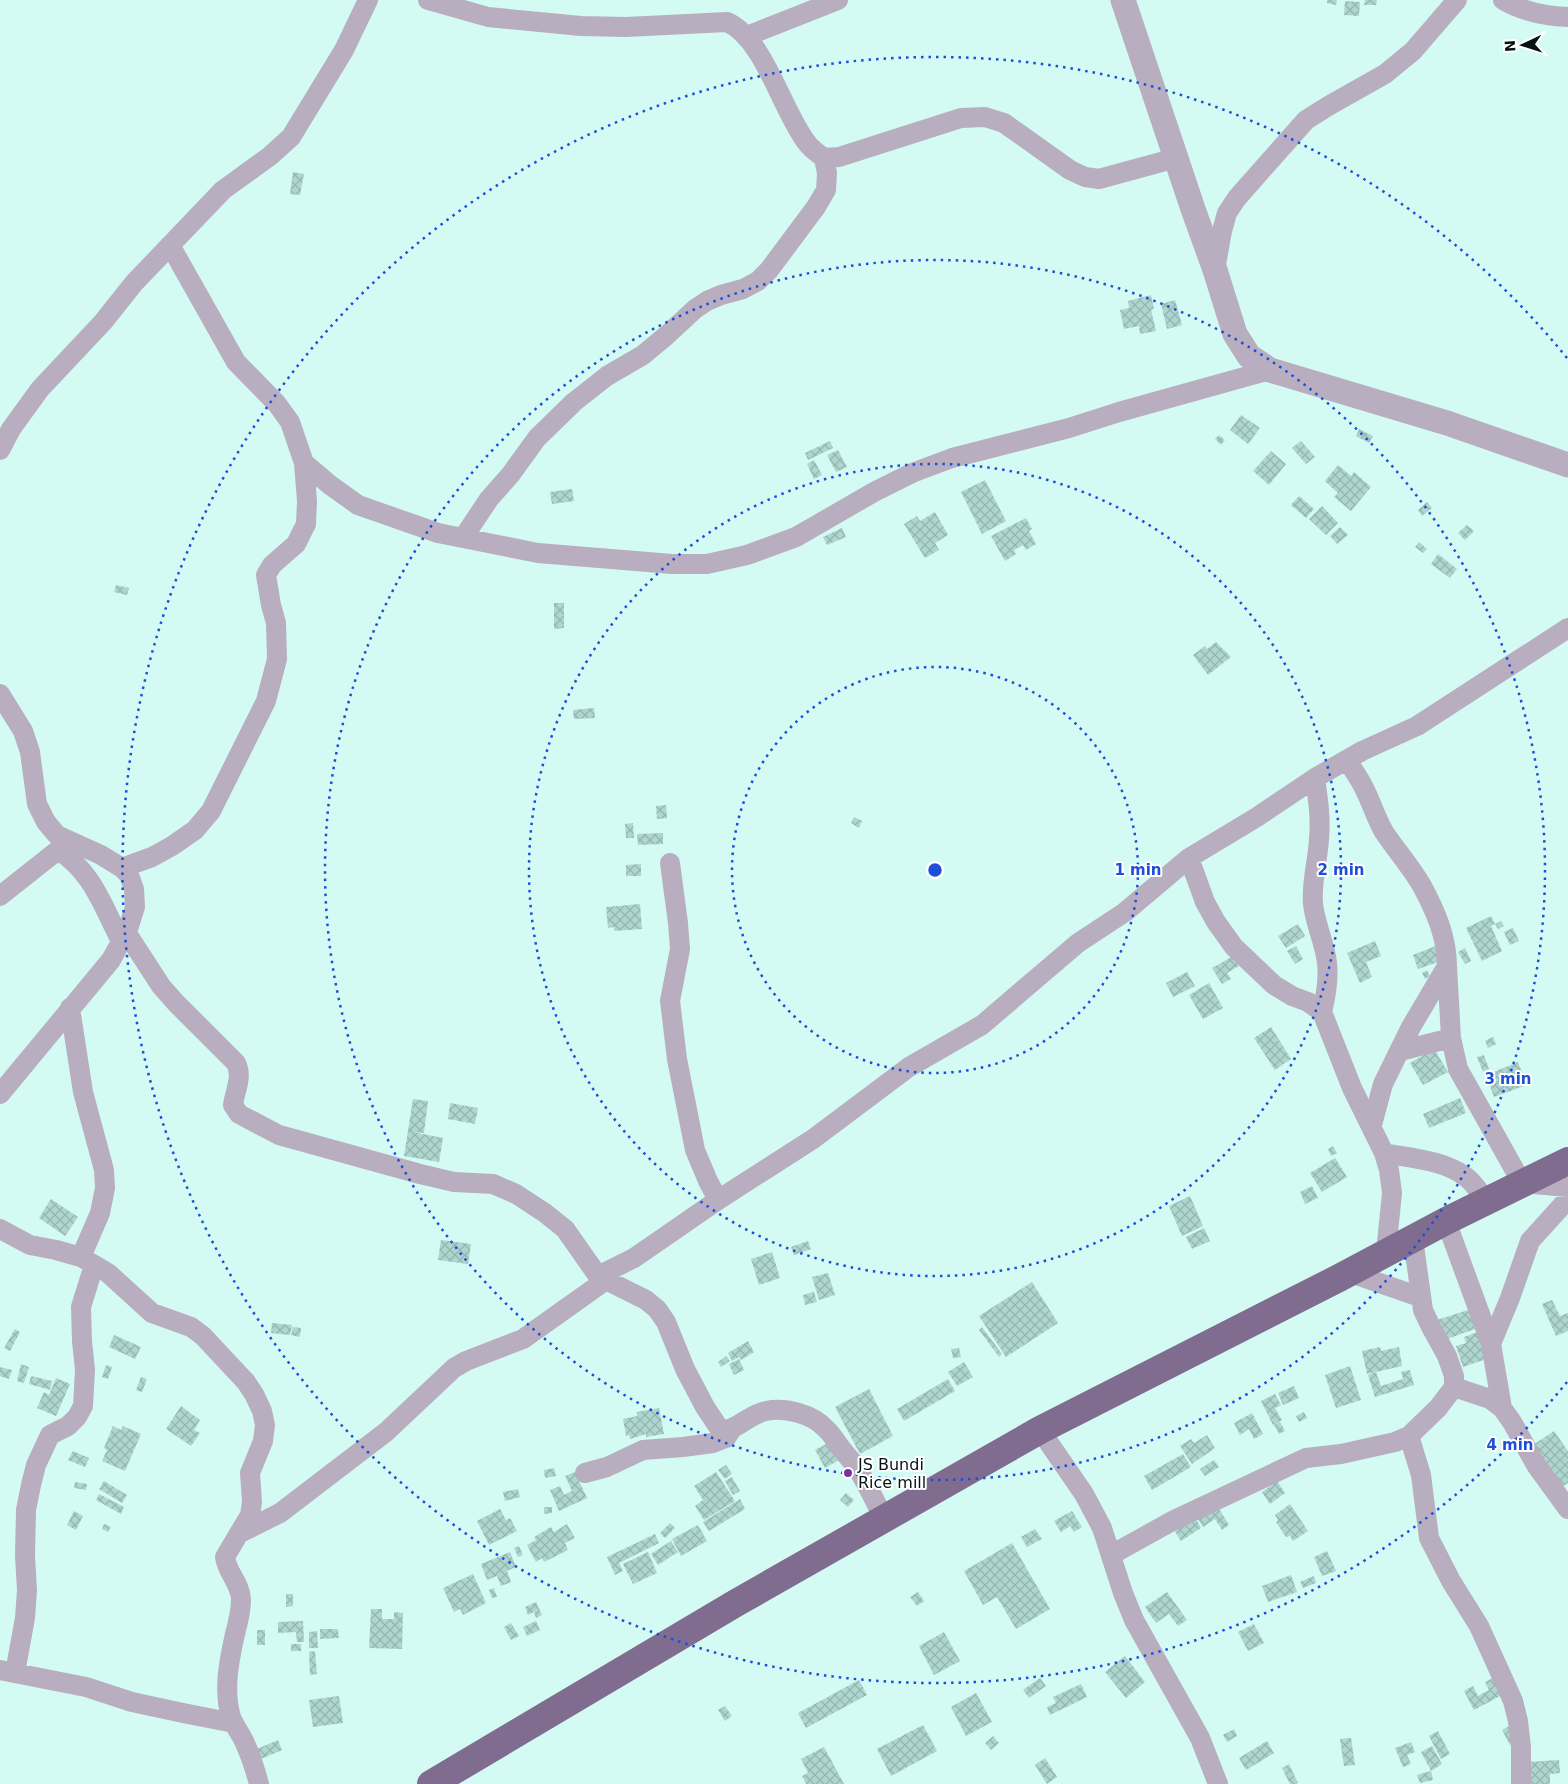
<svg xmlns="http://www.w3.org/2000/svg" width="1568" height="1784" font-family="'DejaVu Sans',sans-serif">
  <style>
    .building { fill: url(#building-cross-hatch) }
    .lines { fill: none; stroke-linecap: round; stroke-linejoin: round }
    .minor { stroke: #b9aec0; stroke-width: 20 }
    .tertiary { stroke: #b9aec0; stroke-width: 25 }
    .trunk { stroke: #806c8e; stroke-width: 28 }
    .ring { fill: none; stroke: #1d4ed8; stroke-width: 2.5; stroke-dasharray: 2.5 5 }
    .poi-dot { fill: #7b30a2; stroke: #fff; stroke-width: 2 }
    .labels { text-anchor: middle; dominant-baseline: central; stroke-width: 4; stroke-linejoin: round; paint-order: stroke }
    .poi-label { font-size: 16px; fill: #041210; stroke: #fff; text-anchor: start }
    .centre { fill: #1d4ed8; stroke: #fff; stroke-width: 2.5 }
    .ring-label { font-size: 15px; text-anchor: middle; font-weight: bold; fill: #1d4ed8; stroke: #fff; stroke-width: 4; stroke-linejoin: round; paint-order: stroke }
  </style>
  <defs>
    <pattern id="building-cross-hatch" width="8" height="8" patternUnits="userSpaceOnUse" patternTransform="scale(1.25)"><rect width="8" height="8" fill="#aed5ce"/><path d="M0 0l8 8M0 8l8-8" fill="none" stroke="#94b6b0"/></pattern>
  </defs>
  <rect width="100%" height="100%" fill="#d3fbf4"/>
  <path class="building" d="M 1327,0 L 1337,0 L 1336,5 L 1327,3 Z
    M 1365,0 L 1377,0 L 1376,5 L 1364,5 Z
    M 1345,1 L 1360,2 L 1359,16 L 1344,15 Z
    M 293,172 L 304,174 L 300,195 L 290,194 Z
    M 1151,295 L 1154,309 L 1151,310 L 1156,331 L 1140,334 L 1139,326 L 1124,329 L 1120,310 L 1129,308 L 1128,301 Z
    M 1175,300 L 1182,325 L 1167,329 L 1161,304 Z
    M 1241,415 L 1260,428 L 1248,444 L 1230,430 Z
    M 1359,429 L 1373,436 L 1369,443 L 1356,436 Z
    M 1219,435 L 1225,440 L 1221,445 L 1215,439 Z
    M 830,441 L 833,448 L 808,460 L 805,453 Z
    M 1301,441 L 1315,457 L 1306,464 L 1292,448 Z
    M 838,450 L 847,467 L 836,472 L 827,455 Z
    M 1271,451 L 1286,464 L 1269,485 L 1253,471 Z
    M 814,460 L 822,475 L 814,479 L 807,464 Z
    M 1338,465 L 1351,476 L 1354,472 L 1371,487 L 1351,511 L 1334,497 L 1338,493 L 1325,481 Z
    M 985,480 L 1006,521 L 982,534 L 961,492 Z
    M 572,489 L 574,501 L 552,504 L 550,492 Z
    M 1299,496 L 1314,509 L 1306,518 L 1291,505 Z
    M 1427,502 L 1432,508 L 1422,516 L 1418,510 Z
    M 1322,506 L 1338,523 L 1326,535 L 1309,519 Z
    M 935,512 L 948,535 L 935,543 L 939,550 L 925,558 L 904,524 L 917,516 L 920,521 Z
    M 1026,518 L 1032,529 L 1029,531 L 1036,544 L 1026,550 L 1023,545 L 1014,550 L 1016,554 L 1005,561 L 991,536 Z
    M 1467,525 L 1474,531 L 1465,540 L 1458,533 Z
    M 1340,527 L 1348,535 L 1337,544 L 1330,536 Z
    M 842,528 L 846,537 L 827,545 L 823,537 Z
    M 1419,542 L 1427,549 L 1423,553 L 1415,547 Z
    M 1438,554 L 1457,569 L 1450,578 L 1431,564 Z
    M 116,585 L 129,588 L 127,595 L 114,592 Z
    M 554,603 L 564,603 L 564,628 L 554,629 Z
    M 1216,642 L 1231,657 L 1208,675 L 1193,655 L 1205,646 L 1207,649 Z
    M 594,708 L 595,718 L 574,719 L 573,710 Z
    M 666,805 L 667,818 L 657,819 L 656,806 Z
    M 854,817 L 862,821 L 859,828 L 851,823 Z
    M 633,823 L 634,838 L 626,838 L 625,824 Z
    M 663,833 L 663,844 L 638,845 L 637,834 Z
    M 641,864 L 641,876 L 626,876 L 626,865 Z
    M 640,904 L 642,929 L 614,931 L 614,927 L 608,928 L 606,907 Z
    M 1491,916 L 1495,924 L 1491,926 L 1502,951 L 1482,961 L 1466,928 Z
    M 1501,921 L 1504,926 L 1498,929 L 1495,924 Z
    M 1298,924 L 1305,936 L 1286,948 L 1278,936 Z
    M 1513,928 L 1519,941 L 1510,945 L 1504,932 Z
    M 1375,941 L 1381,956 L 1366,962 L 1372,977 L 1360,983 L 1347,953 Z
    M 1438,945 L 1444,960 L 1418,969 L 1413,955 Z
    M 1296,946 L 1303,959 L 1295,964 L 1287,951 Z
    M 1465,948 L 1471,961 L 1465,964 L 1458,952 Z
    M 1233,956 L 1239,966 L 1227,973 L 1231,979 L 1222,984 L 1212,968 Z
    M 1427,970 L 1430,976 L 1425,979 L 1422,973 Z
    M 1187,972 L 1195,986 L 1173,997 L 1166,983 Z
    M 1209,983 L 1223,1008 L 1203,1019 L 1189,995 Z
    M 1271,1027 L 1291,1059 L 1275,1070 L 1254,1038 Z
    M 1493,1037 L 1496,1044 L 1488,1048 L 1485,1041 Z
    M 1434,1049 L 1448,1072 L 1423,1085 L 1410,1063 Z
    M 1484,1055 L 1489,1069 L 1483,1072 L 1477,1057 Z
    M 1518,1062 L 1527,1085 L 1494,1097 L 1486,1075 Z
    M 1460,1098 L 1466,1113 L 1429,1128 L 1423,1114 Z
    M 413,1099 L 428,1101 L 424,1133 L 413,1132 L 443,1138 L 439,1162 L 404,1156 Z
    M 450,1103 L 478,1108 L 475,1124 L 448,1119 Z
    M 1333,1146 L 1337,1153 L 1331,1156 L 1328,1149 Z
    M 1335,1158 L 1347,1177 L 1322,1192 L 1310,1173 Z
    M 1312,1186 L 1318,1198 L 1305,1204 L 1300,1192 Z
    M 1190,1196 L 1203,1226 L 1182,1236 L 1169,1206 Z
    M 51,1199 L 78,1217 L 65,1236 L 39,1218 Z
    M 1204,1228 L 1210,1241 L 1192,1249 L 1186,1237 Z
    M 441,1240 L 471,1244 L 468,1264 L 438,1260 Z
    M 808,1241 L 811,1249 L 794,1255 L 791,1247 Z
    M 772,1252 L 780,1278 L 759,1285 L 751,1259 Z
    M 828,1273 L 835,1295 L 819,1300 L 812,1277 Z
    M 1032,1282 L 1058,1323 L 1006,1357 L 979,1316 Z
    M 814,1292 L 817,1302 L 805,1305 L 803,1295 Z
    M 1552,1300 L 1560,1316 L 1568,1313 L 1568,1331 L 1556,1336 L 1542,1304 Z
    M 1474,1308 L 1481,1327 L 1441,1341 L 1434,1321 Z
    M 272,1323 L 292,1325 L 290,1335 L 271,1333 Z
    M 293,1327 L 301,1328 L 300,1337 L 291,1335 Z
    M 982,1327 L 1002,1354 L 999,1357 L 979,1330 Z
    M 15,1329 L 20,1332 L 10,1351 L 4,1348 Z
    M 1483,1330 L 1492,1357 L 1463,1367 L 1456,1346 L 1466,1343 L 1464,1337 Z
    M 114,1335 L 141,1347 L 135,1359 L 109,1347 Z
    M 748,1341 L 754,1352 L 741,1360 L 739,1357 L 732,1361 L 728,1353 Z
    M 1380,1347 L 1381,1351 L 1399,1347 L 1402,1366 L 1367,1374 L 1362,1351 Z
    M 959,1348 L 961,1357 L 953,1358 L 951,1349 Z
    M 726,1356 L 730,1361 L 721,1367 L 718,1362 Z
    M 739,1359 L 744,1370 L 734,1375 L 729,1364 Z
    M 964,1362 L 973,1377 L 957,1386 L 948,1372 Z
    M 21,1364 L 29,1367 L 24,1383 L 17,1381 Z
    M 106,1365 L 112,1367 L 108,1379 L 102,1377 Z
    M 1350,1366 L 1361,1400 L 1336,1408 L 1325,1375 Z
    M 0,1367 L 12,1370 L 9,1379 L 0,1376 Z
    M 1410,1370 L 1414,1385 L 1375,1397 L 1368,1375 L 1376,1372 L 1381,1386 L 1403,1379 L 1401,1372 Z
    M 31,1376 L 52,1381 L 50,1390 L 29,1384 Z
    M 141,1377 L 147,1379 L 142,1392 L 136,1390 Z
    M 56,1378 L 70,1384 L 56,1416 L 37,1408 L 44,1392 L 49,1395 Z
    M 948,1379 L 955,1391 L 904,1421 L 897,1409 Z
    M 1294,1386 L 1299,1398 L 1283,1405 L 1278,1393 Z
    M 869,1389 L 893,1436 L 860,1454 L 835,1407 Z
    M 1275,1394 L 1281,1405 L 1275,1408 L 1282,1420 L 1273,1425 L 1261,1401 Z
    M 181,1406 L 200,1420 L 194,1430 L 200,1433 L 191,1446 L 166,1429 Z
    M 659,1408 L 664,1434 L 646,1437 L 646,1434 L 630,1439 L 629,1435 L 626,1436 L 623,1419 L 637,1416 L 637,1412 Z
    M 1304,1412 L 1307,1418 L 1299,1422 L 1296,1416 Z
    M 1252,1413 L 1263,1434 L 1254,1439 L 1249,1429 L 1240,1435 L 1234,1423 Z
    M 1280,1422 L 1285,1431 L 1279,1434 L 1274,1425 Z
    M 113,1426 L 121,1430 L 123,1426 L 141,1434 L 125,1471 L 102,1461 L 107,1450 L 104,1448 Z
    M 1554,1431 L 1568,1451 L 1568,1483 L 1558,1489 L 1530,1447 Z
    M 1207,1435 L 1215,1448 L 1192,1464 L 1180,1446 L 1191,1439 L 1194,1443 Z
    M 830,1442 L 839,1460 L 825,1468 L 815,1450 Z
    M 73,1451 L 89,1458 L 85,1467 L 68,1460 Z
    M 1183,1454 L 1191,1467 L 1152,1490 L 1144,1476 Z
    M 1214,1460 L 1219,1467 L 1205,1476 L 1200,1469 Z
    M 726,1465 L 732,1474 L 725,1479 L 718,1470 Z
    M 554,1468 L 556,1476 L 545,1478 L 544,1470 Z
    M 575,1472 L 587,1498 L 559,1511 L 550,1490 L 560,1486 L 564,1495 L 572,1491 L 565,1476 Z
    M 716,1472 L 735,1501 L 704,1520 L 695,1506 L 703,1500 L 694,1486 Z
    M 732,1477 L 740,1491 L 733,1495 L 725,1481 Z
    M 104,1481 L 127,1495 L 122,1503 L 99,1489 Z
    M 1277,1481 L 1285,1493 L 1270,1504 L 1262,1492 Z
    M 75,1482 L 87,1484 L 86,1490 L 74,1488 Z
    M 518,1489 L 520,1497 L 505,1501 L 503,1492 Z
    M 846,1493 L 854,1500 L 848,1507 L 840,1500 Z
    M 99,1494 L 124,1507 L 121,1514 L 96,1500 Z
    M 740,1499 L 745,1509 L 709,1531 L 703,1522 Z
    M 1215,1502 L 1229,1525 L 1222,1530 L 1215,1519 L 1203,1527 L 1195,1514 Z
    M 1290,1504 L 1308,1531 L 1293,1541 L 1290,1536 L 1286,1537 L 1276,1522 L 1278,1520 L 1275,1515 Z
    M 544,1507 L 552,1507 L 552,1513 L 544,1514 Z
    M 500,1509 L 506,1520 L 510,1518 L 517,1531 L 489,1545 L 477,1521 Z
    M 74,1511 L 83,1516 L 76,1530 L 67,1525 Z
    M 1072,1511 L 1082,1527 L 1074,1532 L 1070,1526 L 1061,1532 L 1054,1521 Z
    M 1195,1517 L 1201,1528 L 1181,1541 L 1174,1530 Z
    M 670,1523 L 675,1528 L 665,1538 L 660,1533 Z
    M 104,1524 L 111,1527 L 108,1532 L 102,1529 Z
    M 567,1524 L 575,1538 L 565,1543 L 568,1550 L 544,1562 L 542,1558 L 536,1562 L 527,1545 L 536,1540 L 534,1537 L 551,1527 L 554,1532 Z
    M 698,1525 L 707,1541 L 681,1556 L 672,1539 Z
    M 1035,1529 L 1042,1539 L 1027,1547 L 1021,1537 Z
    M 655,1534 L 659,1543 L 619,1563 L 623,1571 L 615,1575 L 607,1557 Z
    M 671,1541 L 678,1552 L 658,1565 L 651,1554 Z
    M 1012,1543 L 1050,1609 L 1016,1629 L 997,1597 L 983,1605 L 964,1571 Z
    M 519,1546 L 523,1555 L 518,1557 L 514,1548 Z
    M 1327,1551 L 1336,1571 L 1322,1576 L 1314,1557 Z
    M 510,1552 L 516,1567 L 507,1571 L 511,1582 L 501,1586 L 497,1576 L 487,1580 L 481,1564 Z
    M 648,1552 L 657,1573 L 633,1584 L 623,1564 Z
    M 473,1574 L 486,1603 L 463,1615 L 460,1609 L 454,1612 L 443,1588 Z
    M 1291,1575 L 1297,1592 L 1268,1602 L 1262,1586 Z
    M 1314,1576 L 1316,1583 L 1303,1588 L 1300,1582 Z
    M 494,1588 L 497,1597 L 492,1598 L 489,1590 Z
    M 918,1592 L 924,1601 L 917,1606 L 910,1597 Z
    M 1167,1592 L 1187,1620 L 1178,1626 L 1169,1614 L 1156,1623 L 1145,1607 Z
    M 286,1594 L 293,1594 L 293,1606 L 286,1607 Z
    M 536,1602 L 542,1615 L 536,1618 L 534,1612 L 528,1615 L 525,1607 Z
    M 371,1609 L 382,1609 L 382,1619 L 394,1619 L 394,1612 L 403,1613 L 402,1649 L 369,1648 Z
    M 303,1621 L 304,1642 L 297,1642 L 296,1632 L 278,1633 L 278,1622 Z
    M 536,1621 L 540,1630 L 527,1636 L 523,1627 Z
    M 511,1623 L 519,1636 L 511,1640 L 504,1627 Z
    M 1254,1624 L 1264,1643 L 1248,1651 L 1238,1632 Z
    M 320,1629 L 338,1629 L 339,1638 L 320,1639 Z
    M 257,1630 L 265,1630 L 265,1645 L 257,1645 Z
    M 317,1631 L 318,1648 L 309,1648 L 309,1632 Z
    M 944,1632 L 960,1661 L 934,1675 L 919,1646 Z
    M 291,1644 L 301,1644 L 301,1651 L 291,1651 Z
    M 315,1651 L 317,1674 L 310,1675 L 309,1652 Z
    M 1125,1656 L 1145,1682 L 1126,1698 L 1105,1672 Z
    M 1040,1678 L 1046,1686 L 1029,1698 L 1023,1690 Z
    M 1493,1678 L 1502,1695 L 1474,1710 L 1464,1691 L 1473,1686 L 1478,1696 L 1489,1690 L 1485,1682 Z
    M 859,1680 L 867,1695 L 806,1728 L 798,1713 Z
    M 1081,1684 L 1087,1697 L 1050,1715 L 1047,1707 L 1056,1703 L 1053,1697 Z
    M 976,1693 L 992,1722 L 966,1736 L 951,1707 Z
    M 339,1696 L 343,1723 L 313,1727 L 309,1700 Z
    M 725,1706 L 732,1716 L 725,1721 L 718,1710 Z
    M 923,1725 L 937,1751 L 891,1776 L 877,1749 Z
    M 1511,1725 L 1519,1741 L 1510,1745 L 1502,1730 Z
    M 1234,1729 L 1237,1736 L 1227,1742 L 1223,1735 Z
    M 1438,1731 L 1450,1754 L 1441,1759 L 1429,1736 Z
    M 993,1736 L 999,1743 L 991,1750 L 985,1743 Z
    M 1351,1738 L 1355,1765 L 1344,1766 L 1340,1739 Z
    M 278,1740 L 282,1750 L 261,1759 L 257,1749 Z
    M 1267,1741 L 1274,1753 L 1246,1770 L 1239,1758 Z
    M 1411,1742 L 1415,1752 L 1407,1755 L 1411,1764 L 1403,1767 L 1395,1748 Z
    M 1432,1746 L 1442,1764 L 1431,1771 L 1421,1752 Z
    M 824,1747 L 844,1784 L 806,1784 L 802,1776 L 808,1773 L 801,1759 Z
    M 1045,1758 L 1057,1777 L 1047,1784 L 1035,1765 Z
    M 1559,1760 L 1560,1773 L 1550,1774 L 1550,1784 L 1528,1784 L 1527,1762 Z
    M 1289,1764 L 1298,1783 L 1295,1784 L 1290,1784 L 1282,1768 Z
    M 1431,1771 L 1433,1780 L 1420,1783 L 1417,1775 Z"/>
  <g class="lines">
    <path class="minor" d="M 428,0 L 488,17 L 581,26 L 626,27 L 727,22 C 764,38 782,111 807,143 C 811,149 819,154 824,158 L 839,157 L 961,118 L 985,117 L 1004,123 L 1070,170 L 1085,177 L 1099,179 L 1176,158
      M 1503,0 C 1523,12 1545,16 1568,17
      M 747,36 L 838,0
      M 1215,270 L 1222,231 L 1227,213 L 1237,198 L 1306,120 L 1330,105 L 1385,74 L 1413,51 L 1457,0
      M 0,450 L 11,429 L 40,389 L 103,322 L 134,283 L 223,190 L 270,156 L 291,137 L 344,50 L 368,0
      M 304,463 L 330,485 L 358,505 L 438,533 L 538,553 L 672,564 L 707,564 L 747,555 L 796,537 L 874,492 L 912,473 L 952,458 L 1069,428 L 1119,412 L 1270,370
      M 463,538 L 489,499 L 511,474 L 537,438 L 574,402 L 607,376 L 643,355 L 667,335 L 695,309 L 707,301 L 721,295 L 743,289 L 758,281 L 769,270 L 816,207 L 826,190 L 827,173 L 824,158
      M 0,694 L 23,731 L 30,752 L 37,804 L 46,822 L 57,835 L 101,855 L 122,868 L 129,875 L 134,889 L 135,907 L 128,929 L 111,960 L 0,1094
      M 1347,760 C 1353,770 1360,779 1365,790 C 1372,804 1376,818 1384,832 C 1396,850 1411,867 1422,886 C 1435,910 1447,937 1447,966 L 1411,1027 L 1383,1084 L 1372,1125
      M 1315,778 C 1318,799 1321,818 1319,839 C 1318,860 1311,882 1313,904 C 1315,924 1325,943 1327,963 C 1329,980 1326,996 1322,1012
      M 58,850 C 93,872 103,907 121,941
      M 1189,858 L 1205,902 L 1216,922 L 1234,947 L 1274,985 L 1292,996 L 1308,1002 L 1322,1012 L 1352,1088 L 1384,1153 L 1389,1170 L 1392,1193 L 1386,1252
      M 670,863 L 678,923 L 680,949 L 670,1001 L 677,1059 L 695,1150 L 708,1181 L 718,1200
      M 122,868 L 152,857 L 172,846 L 195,830 L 211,811 L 266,701 L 277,659 L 276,623 L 271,605 L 266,575 L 272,565 L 296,544 L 306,524 L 307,501 L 304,463 L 290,422 L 277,404 L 236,362 L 170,245
      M 0,896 L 67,843
      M 126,932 L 161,986 L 176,1003 L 236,1063 C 243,1077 235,1090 233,1105 L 239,1114 L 279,1135 L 420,1174 L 454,1182 L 493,1184 L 516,1194 L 545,1213 L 565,1229 L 598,1276 L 646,1300 L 657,1309 L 666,1322 L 685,1369 L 705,1407 L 721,1431 C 738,1430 749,1414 766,1411 C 785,1407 813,1414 826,1429 C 831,1433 834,1439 838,1444 C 845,1454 853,1462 859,1471 C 868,1486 876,1503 884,1519
      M 1447,966 L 1451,1038 L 1458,1069 L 1522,1183 L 1568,1187
      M 70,1008 L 83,1092 L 104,1170 L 105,1188 L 100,1213 L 81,1257
      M 1400,1051 L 1451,1038
      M 1384,1153 C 1410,1158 1444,1160 1466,1177 C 1474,1183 1480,1193 1487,1201
      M 1446,1221 L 1491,1344 L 1502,1408
      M 0,1229 L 30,1245 L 56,1250 L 81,1257 L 108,1273 L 152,1313 L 191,1327 L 203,1336 L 246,1382 L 254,1394 L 262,1411 L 265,1425 L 263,1441 L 250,1473 L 252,1502 L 250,1515 L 225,1557 C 227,1573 241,1584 241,1600 C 241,1611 238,1623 235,1634 C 229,1661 223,1690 231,1717 C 234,1725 240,1733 244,1741 C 250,1754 255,1769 259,1784
      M 1348,1272 L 1420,1297
      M 598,1276 L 634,1258 L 718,1200 L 813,1139 L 909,1067 L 982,1025 L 1078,943 L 1125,912 L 1189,858 L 1257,817 L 1315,778 L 1362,751 L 1417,726 L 1568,628
      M 1491,1344 L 1510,1298 L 1530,1241 L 1568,1199
      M 1454,1387 L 1490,1399 L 1502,1408 L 1512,1422 L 1536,1465 L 1568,1509
      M 1040,1430 L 1084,1494 L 1102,1528 L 1123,1593 L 1134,1620 L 1200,1738 L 1218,1784
      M 1409,1436 L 1421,1475 L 1429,1538 L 1451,1581 L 1479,1626 L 1513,1701 L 1518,1721 L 1521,1747 L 1521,1784
      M 585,1473 L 607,1467 L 643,1450 L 683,1447 L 713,1443 L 726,1438 L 732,1429
      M 240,1533 L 280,1513 L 386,1432 L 454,1368 L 466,1361 L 523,1339 L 606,1280
      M 1111,1555 L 1174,1520 L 1306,1458 L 1341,1454 L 1395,1442 L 1409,1436 L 1438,1408 L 1454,1387 L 1454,1376 L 1447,1356 L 1431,1327 L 1423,1310 L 1413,1239
      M 0,1670 L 86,1687 L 132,1702 L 183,1713 L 234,1723
      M 15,1673 L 25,1618 L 27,1590 L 25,1556 L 26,1510 L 31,1485 L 36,1465 L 50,1435 L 68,1426 L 77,1417 L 83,1406 L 85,1370 L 82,1341 L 81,1307 L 94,1265"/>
    <path class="tertiary" d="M 1123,0 L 1193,209 L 1215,270 L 1235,334 L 1249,356 L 1270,370 L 1447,423 L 1568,465"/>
    <path class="trunk" d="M 431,1784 L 736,1603 L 1040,1430 L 1339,1278 L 1446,1221 L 1568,1161"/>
  </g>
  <g class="ring">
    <circle cx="935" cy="870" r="203"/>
    <circle cx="935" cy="870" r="406"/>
    <circle cx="935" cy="870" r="610"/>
    <path d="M1567 1382A813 813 0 1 1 1567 358"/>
  </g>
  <circle class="poi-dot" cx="848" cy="1473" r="5"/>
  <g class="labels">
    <g class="poi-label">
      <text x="858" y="1464">JS Bundi<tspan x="858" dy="18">Rice mill</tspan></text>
    </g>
  </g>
  <circle cx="935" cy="870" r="8" class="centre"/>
  <g class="ring-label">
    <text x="1138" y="875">1 min</text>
    <text x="1341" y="875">2 min</text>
    <text x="1508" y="1084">3 min</text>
    <text x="1510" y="1450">4 min</text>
  </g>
  <g transform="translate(1523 45) rotate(266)" stroke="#ffffff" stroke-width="4" paint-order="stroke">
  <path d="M0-4L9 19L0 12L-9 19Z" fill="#041210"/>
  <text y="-8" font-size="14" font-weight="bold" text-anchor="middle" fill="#041210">N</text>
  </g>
</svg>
